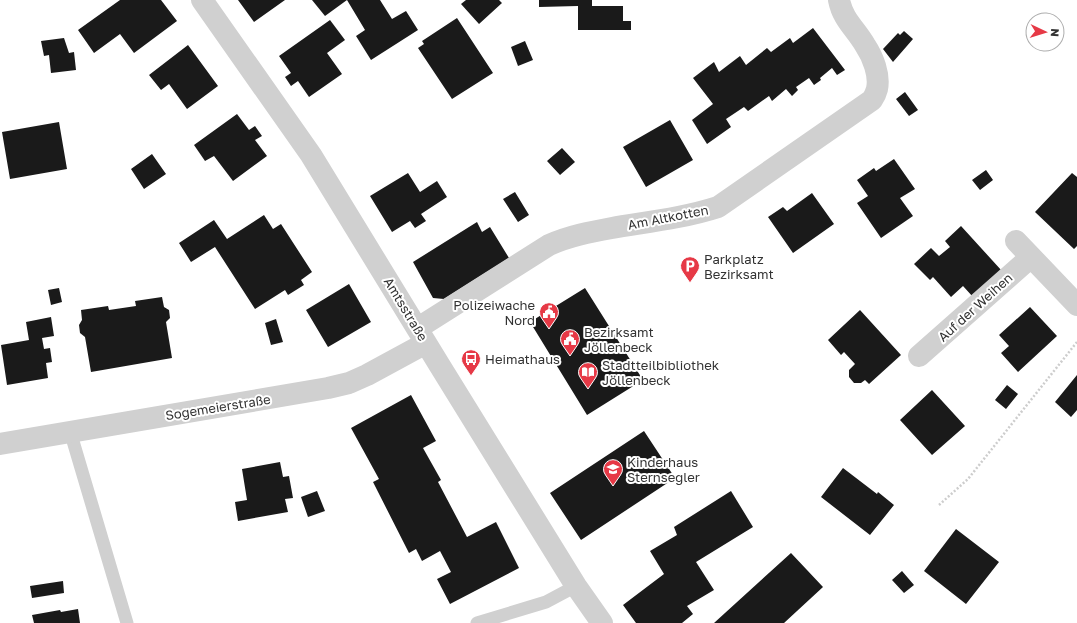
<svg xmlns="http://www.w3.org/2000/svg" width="1077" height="623" font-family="'Golos Text',sans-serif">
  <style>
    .building { fill: #1a1a1a }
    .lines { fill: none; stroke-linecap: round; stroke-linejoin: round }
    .path { stroke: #cdcdcd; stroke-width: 2.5; stroke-dasharray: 2 2; stroke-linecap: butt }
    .service { stroke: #d0d0d0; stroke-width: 13 }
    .minor { stroke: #d0d0d0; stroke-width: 22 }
    .labels { text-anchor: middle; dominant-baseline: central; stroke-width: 4; stroke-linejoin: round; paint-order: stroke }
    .street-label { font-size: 13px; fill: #333; stroke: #fff }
    .poi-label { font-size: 13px; fill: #333; stroke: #fff; text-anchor: start }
  </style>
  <rect width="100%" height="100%" fill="#fff"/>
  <path class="building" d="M 120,0 L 161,0 L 177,21 L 134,53 L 120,34 L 94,53 L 78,30 Z
    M 238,0 L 285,0 L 254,22 Z
    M 312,0 L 347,0 L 325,16 Z
    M 347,0 L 380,0 L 392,19 L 406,11 L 418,30 L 371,60 L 356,36 L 365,30 Z
    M 466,0 L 499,0 L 502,3 L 479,24 L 461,4 Z
    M 539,0 L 592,0 L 592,6 L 623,6 L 623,21 L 631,21 L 631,30 L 578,30 L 578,6 L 539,7 Z
    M 457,18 L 493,73 L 452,99 L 418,48 L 424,44 L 422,41 Z
    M 330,20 L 345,40 L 327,53 L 342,74 L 309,97 L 298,81 L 291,86 L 285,77 L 291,73 L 279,56 Z
    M 813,28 L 845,70 L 837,75 L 832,68 L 820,78 L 821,80 L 814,85 L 809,78 L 796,87 L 798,90 L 792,96 L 786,89 L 772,101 L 769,96 L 748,111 L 744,107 L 726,119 L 731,127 L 707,144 L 692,120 L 713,104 L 693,78 L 714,62 L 719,72 L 740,56 L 746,65 L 767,48 L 771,52 L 790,38 L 793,43 Z
    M 904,31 L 913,39 L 893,62 L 883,49 L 898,33 L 900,35 Z
    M 64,38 L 69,53 L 74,52 L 76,70 L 51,73 L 49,55 L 44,56 L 41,41 Z
    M 525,41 L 533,60 L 518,66 L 511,47 Z
    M 188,45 L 218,86 L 187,109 L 169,84 L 161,90 L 149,75 Z
    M 905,92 L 918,110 L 909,116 L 896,99 Z
    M 237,114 L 249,130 L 255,126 L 262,136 L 255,140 L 267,156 L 233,181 L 214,156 L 205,161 L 194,145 Z
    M 670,120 L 693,160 L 646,187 L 623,147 Z
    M 59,122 L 67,169 L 10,179 L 2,132 Z
    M 562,148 L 575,162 L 560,175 L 547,161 Z
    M 152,154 L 166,174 L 144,189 L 131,169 Z
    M 894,159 L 915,189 L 900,198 L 913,216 L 881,238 L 857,203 L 868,196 L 857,180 L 874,168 L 876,171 Z
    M 986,170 L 993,180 L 980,190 L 972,180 Z
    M 408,173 L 420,192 L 437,181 L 447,197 L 421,214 L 426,221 L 415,228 L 410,221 L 392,232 L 370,196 Z
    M 1072,173 L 1077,177 L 1077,246 L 1074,249 L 1035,212 Z
    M 515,192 L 529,215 L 518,222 L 503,199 Z
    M 812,193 L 834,224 L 793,253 L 768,217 L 783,207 L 787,211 Z
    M 264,215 L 273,229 L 281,224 L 312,272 L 301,280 L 304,285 L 288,295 L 285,290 L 255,309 L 215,247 L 191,262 L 179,243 L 214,220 L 227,239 Z
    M 477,222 L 482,232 L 490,227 L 509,258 L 444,299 L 433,298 L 413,262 Z
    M 961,226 L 1002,271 L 973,297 L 963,286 L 951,297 L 933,277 L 930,280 L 914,264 L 931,248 L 939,256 L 950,247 L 945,241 Z
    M 349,284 L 371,322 L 328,347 L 306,310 Z
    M 59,288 L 62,302 L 51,305 L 48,290 Z
    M 585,288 L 643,380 L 587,415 L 530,322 Z
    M 162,297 L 164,307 L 169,310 L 170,318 L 166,322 L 172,358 L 91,372 L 85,337 L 80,333 L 79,325 L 82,320 L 81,310 L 108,306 L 109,310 L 136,306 L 135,301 Z
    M 1030,307 L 1057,336 L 1018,372 L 1001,353 L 1009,346 L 999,335 Z
    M 860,310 L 901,355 L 869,384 L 865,380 L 861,383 L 854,383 L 849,377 L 849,370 L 855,364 L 844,352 L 841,355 L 828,340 Z
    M 51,317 L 54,336 L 42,338 L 44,349 L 50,348 L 52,362 L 46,363 L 48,378 L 7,385 L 1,345 L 29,340 L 26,322 Z
    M 276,319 L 283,342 L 271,345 L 265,323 Z
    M 1077,375 L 1077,410 L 1071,417 L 1055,402 Z
    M 1007,385 L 1018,394 L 1006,409 L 995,400 Z
    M 932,390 L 965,426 L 932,455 L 900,420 Z
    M 411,395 L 436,441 L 423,448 L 441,480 L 438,482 L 467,537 L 496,522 L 519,568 L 450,604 L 437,579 L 451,572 L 440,551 L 422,561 L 416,549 L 409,553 L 373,482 L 379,479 L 351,428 Z
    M 644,431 L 675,478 L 581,540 L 550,493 Z
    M 280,462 L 283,477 L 289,476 L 293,498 L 285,499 L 288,512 L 238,521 L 235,502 L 247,500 L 242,469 Z
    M 843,468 L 877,494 L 878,492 L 894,505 L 870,535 L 821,497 Z
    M 317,491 L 325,511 L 308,517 L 301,497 Z
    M 731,491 L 753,527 L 696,562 L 714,590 L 687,606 L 693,614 L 682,623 L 636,623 L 623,605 L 664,574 L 650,551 L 677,535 L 674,527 Z
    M 956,529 L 999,562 L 966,604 L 924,571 Z
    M 791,553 L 823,587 L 784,623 L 714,623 Z
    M 902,571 L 914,585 L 904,593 L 892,580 Z
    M 63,581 L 64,593 L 32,598 L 30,586 Z
    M 78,609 L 80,623 L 34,623 L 32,615 L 60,610 L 61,612 Z"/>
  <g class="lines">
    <path class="path" d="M 939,505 L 968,479 L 1077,342"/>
    <path class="service" d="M 70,431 L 127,623
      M 477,623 L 546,602 L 576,586"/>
    <path class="minor" d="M 202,0 L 311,155 L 440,366 L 576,586 L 602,623
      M 1016,241 L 1077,305
      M 418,328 L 549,245 C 569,236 590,232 612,228 C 647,222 684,218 718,207 L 872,100 C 874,97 876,93 877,89 C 880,75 873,57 865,45 C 855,28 843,20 839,0
      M 919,356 L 1031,257
      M 0,444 L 328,388 L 349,383 L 367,375 L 426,343"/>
  </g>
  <defs>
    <g id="parking-pin" transform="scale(1)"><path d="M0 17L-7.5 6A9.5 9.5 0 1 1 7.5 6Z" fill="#e63946" stroke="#fff"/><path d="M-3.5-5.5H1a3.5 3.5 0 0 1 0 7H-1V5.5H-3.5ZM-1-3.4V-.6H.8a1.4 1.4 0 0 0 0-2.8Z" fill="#fff"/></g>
    <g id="civic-pin" transform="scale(1)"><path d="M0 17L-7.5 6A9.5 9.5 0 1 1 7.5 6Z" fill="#e63946" stroke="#fff"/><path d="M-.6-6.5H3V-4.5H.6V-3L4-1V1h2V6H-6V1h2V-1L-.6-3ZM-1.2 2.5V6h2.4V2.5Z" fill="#fff"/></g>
    <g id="bus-pin" transform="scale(1)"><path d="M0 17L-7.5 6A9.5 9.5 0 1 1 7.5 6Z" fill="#e63946" stroke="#fff"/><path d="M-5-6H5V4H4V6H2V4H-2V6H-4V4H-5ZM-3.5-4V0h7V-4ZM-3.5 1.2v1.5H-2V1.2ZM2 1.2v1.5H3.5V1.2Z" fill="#fff"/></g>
    <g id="library-pin" transform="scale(1)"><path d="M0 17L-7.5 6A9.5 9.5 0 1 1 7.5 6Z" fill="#e63946" stroke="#fff"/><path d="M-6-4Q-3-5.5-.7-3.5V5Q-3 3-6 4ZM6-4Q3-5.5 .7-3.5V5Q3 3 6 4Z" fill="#fff"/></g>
    <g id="school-pin" transform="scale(1)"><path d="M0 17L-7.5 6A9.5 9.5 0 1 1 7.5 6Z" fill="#e63946" stroke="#fff"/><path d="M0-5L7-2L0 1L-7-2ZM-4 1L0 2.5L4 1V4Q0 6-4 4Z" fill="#fff"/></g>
  </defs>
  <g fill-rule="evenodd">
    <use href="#parking-pin" x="690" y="266"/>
    <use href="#civic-pin" x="549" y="312"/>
    <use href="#civic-pin" x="570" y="339"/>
    <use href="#bus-pin" x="471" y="359"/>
    <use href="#library-pin" x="588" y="372"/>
    <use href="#school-pin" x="613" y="469"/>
  </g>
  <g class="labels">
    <g class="street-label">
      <text transform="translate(668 217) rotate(-11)">Am Altkotten</text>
      <text transform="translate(975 307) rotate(-42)">Auf der Weihen</text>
      <text transform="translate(406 309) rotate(59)">Amtsstraße</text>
      <text transform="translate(218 407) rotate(-9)">Sogemeierstraße</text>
    </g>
    <g class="poi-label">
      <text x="704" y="259">Parkplatz<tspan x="704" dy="15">Bezirksamt</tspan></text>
      <text x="535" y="305" text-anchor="end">Polizeiwache<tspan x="535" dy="15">Nord</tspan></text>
      <text x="584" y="332">Bezirksamt<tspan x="584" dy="15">Jöllenbeck</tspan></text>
      <text x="485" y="359">Heimathaus</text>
      <text x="602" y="365">Stadtteilbibliothek<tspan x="602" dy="15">Jöllenbeck</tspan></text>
      <text x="627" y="462">Kinderhaus<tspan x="627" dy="15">Sternsegler</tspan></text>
    </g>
  </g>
  <g transform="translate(1045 32) rotate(94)"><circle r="19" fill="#ffffff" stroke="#adadad"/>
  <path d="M0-3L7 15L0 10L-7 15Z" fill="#e63946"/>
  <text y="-6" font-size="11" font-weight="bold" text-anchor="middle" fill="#333333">N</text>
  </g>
</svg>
